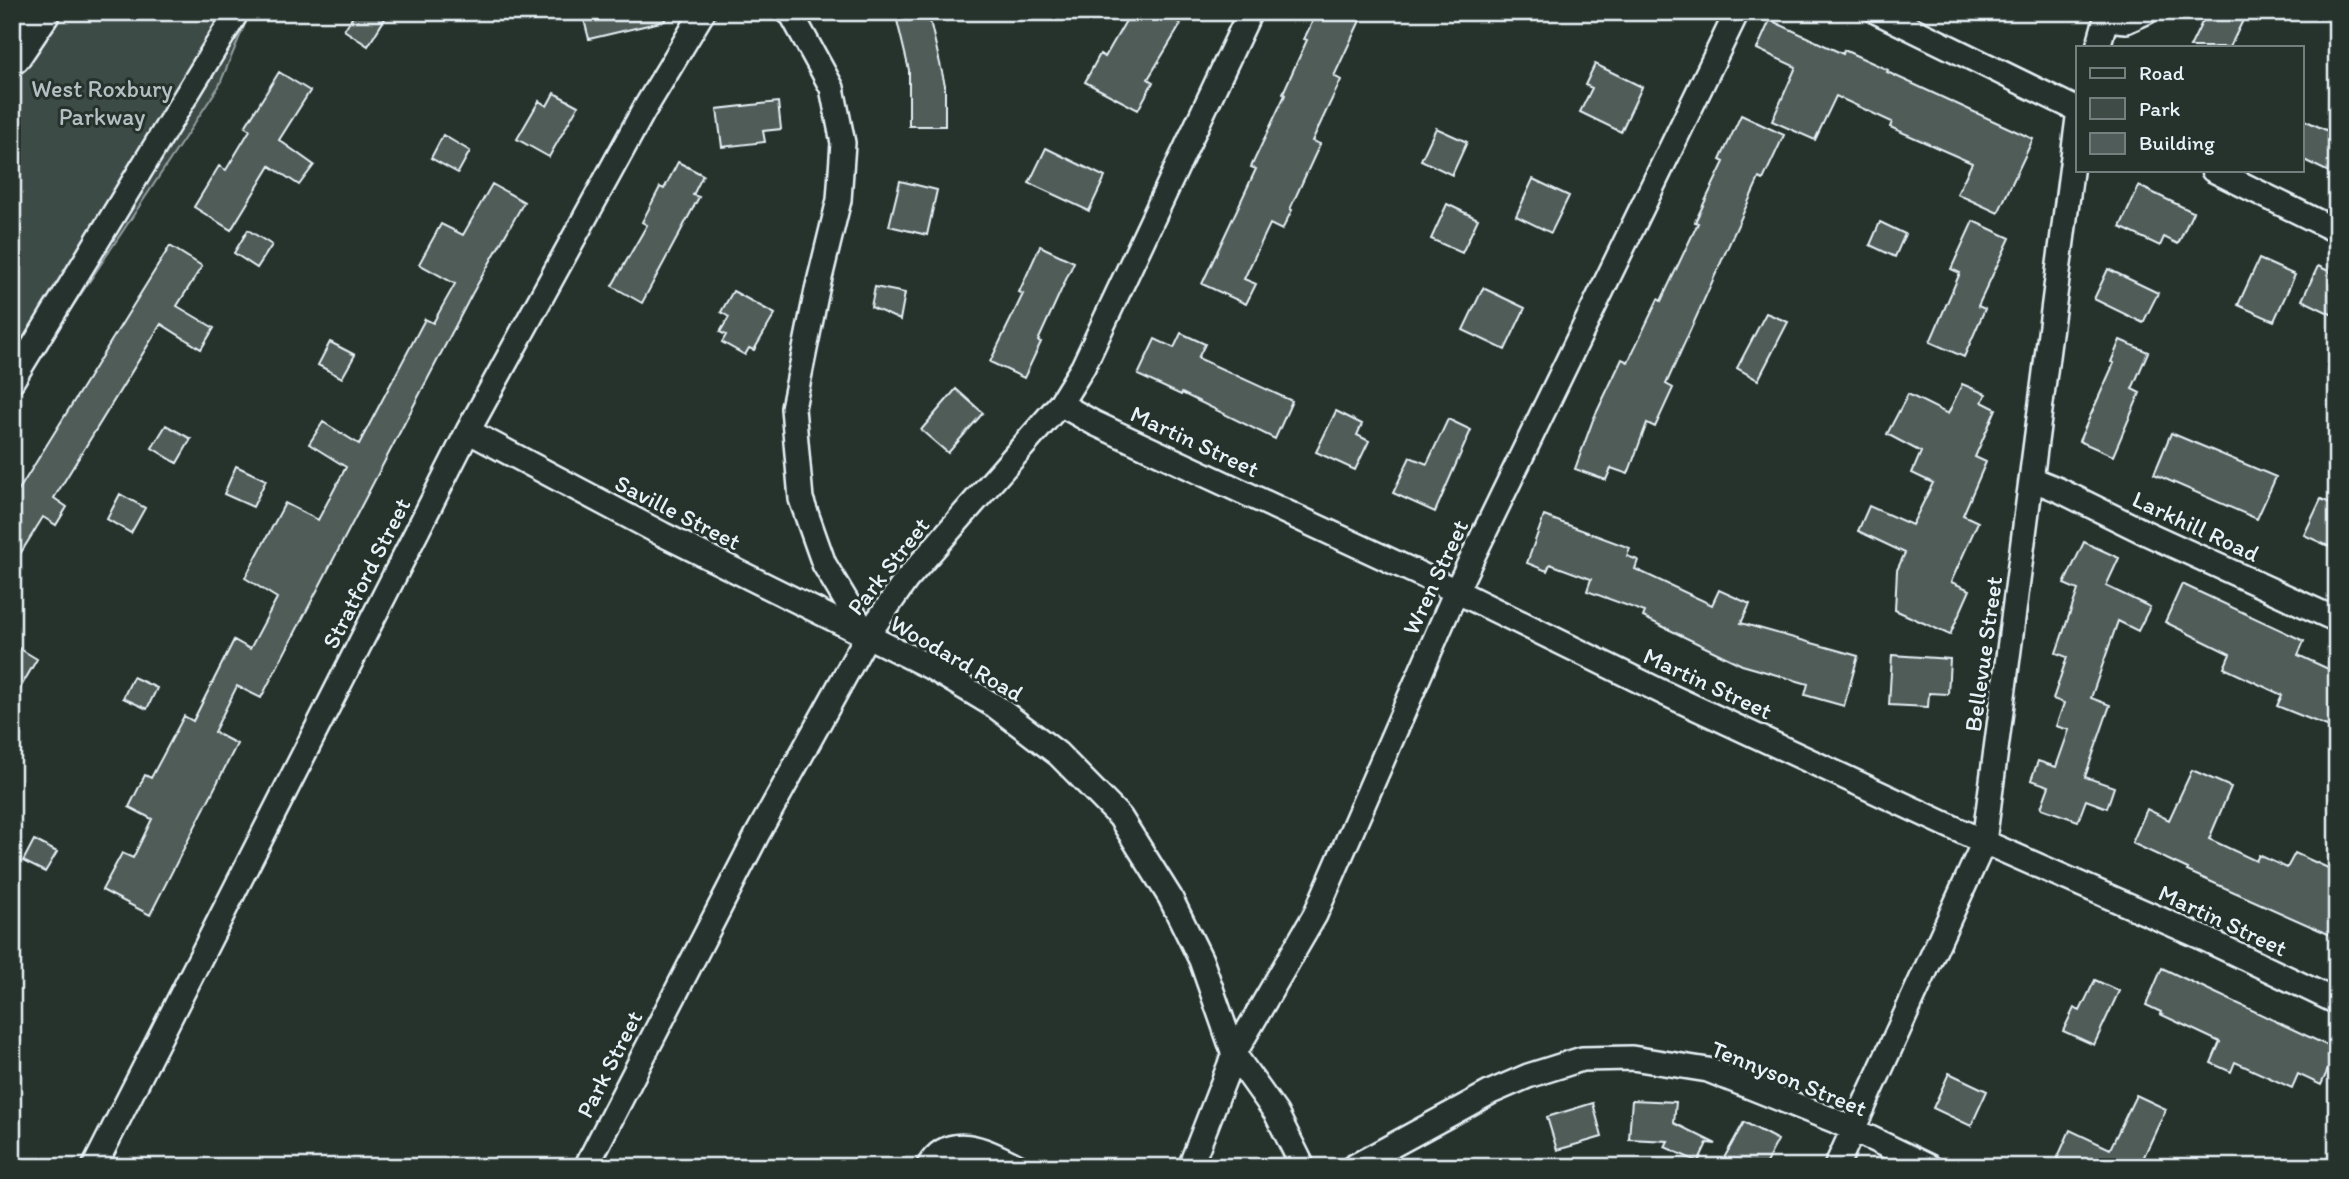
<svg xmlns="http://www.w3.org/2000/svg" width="2349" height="1179" font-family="Itim,sans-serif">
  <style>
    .green { fill: #3e4b47; stroke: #939ea0; stroke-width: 2 }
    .building { fill: #505c59; stroke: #e8f1f8; stroke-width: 2 }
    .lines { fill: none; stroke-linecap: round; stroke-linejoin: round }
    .street-casing { stroke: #e8f1f8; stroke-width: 28 }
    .primary-casing { stroke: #e8f1f8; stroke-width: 42 }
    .street { stroke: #26332d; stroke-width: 23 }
    .primary { stroke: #26332d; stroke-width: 37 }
    .labels { text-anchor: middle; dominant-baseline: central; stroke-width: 6; stroke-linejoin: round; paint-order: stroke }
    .park-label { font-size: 24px; fill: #b5bfc3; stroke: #26332d }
    .street-label { font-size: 24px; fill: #e8f1f8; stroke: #26332d }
  </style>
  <rect width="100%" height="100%" fill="#26332d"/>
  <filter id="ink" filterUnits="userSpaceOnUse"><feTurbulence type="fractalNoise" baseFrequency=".0143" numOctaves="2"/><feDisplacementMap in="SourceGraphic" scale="14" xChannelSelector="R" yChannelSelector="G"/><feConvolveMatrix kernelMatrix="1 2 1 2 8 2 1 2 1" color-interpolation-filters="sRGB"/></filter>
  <g filter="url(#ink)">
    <path class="green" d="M 12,12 L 250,12 L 219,86 L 12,398 Z"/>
    <path class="building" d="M 356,12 L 389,12 L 368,46 L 344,30 Z
      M 582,12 L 664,12 L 665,21 L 589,39 Z
      M 895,12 L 928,12 L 945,85 L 945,126 L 909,126 L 909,70 Z
      M 1131,12 L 1161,12 L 1181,24 L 1148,79 L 1153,82 L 1138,110 L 1085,82 L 1100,54 L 1105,57 Z
      M 1317,12 L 1364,12 L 1334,76 L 1341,80 L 1312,141 L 1320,144 L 1290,209 L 1292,210 L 1282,230 L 1270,224 L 1244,279 L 1256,284 L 1246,304 L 1202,284 L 1256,169 L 1251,167 L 1285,95 L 1283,93 L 1307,40 L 1304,39 Z
      M 2207,12 L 2247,12 L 2230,47 L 2190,47 Z
      M 1770,20 L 1843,54 L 1844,50 L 1888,70 L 1887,72 L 2033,139 L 1998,213 L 1957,194 L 1972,163 L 1890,127 L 1892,122 L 1836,96 L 1815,140 L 1772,121 L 1796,67 L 1757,49 Z
      M 1595,64 L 1642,87 L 1621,132 L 1580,112 L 1592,88 L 1585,85 Z
      M 279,72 L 310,91 L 279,140 L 314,165 L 299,185 L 270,166 L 231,230 L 194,207 L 219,166 L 226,170 L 250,130 L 245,127 Z
      M 554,93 L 578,106 L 549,157 L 517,139 L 539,101 L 547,106 Z
      M 778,102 L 781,129 L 763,131 L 765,142 L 722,147 L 717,109 Z
      M 1741,115 L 1784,135 L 1763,180 L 1759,178 L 1666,384 L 1673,388 L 1655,427 L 1647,423 L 1628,474 L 1611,468 L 1606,480 L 1575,469 L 1593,420 L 1622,359 L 1628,362 L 1658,299 L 1661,301 L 1698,223 L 1695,222 L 1724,162 L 1720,160 Z
      M 2302,119 L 2337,135 L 2337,176 L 2302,159 Z
      M 1436,128 L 1467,142 L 1452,175 L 1421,160 Z
      M 443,135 L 470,151 L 458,173 L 431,158 Z
      M 1046,148 L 1105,177 L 1089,211 L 1029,183 Z
      M 678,162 L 703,175 L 693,195 L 699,197 L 642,303 L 612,286 L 647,225 L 642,222 L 660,187 L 664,189 Z
      M 1533,179 L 1569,196 L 1551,233 L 1516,216 Z
      M 900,181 L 937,190 L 927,235 L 889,226 Z
      M 492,184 L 524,202 L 472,294 L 261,698 L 237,686 L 214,732 L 237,744 L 150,915 L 102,890 L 122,853 L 133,858 L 152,819 L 129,807 L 145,775 L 151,778 L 184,716 L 193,721 L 234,640 L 250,649 L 277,598 L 245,578 L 285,503 L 318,520 L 346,467 L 309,444 L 323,422 L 359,444 L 425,319 L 433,323 L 455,284 L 419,264 L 441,224 L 463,235 Z
      M 2139,186 L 2193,212 L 2178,244 L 2164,237 L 2160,246 L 2120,227 Z
      M 1447,204 L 1478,219 L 1462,253 L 1431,239 Z
      M 1973,221 L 2010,238 L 1978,306 L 1985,309 L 1964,357 L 1930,342 L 1960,273 L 1951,269 Z
      M 1880,222 L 1905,234 L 1895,257 L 1870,245 Z
      M 248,230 L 272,245 L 257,268 L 234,253 Z
      M 170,246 L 202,266 L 177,306 L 214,328 L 201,349 L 161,324 L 54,498 L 67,507 L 56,525 L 43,517 L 12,567 L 12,501 Z
      M 1040,246 L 1074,262 L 1038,341 L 1041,342 L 1024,378 L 990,362 L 1023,294 L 1019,292 Z
      M 2259,259 L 2295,275 L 2274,321 L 2238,305 Z
      M 2318,266 L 2337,275 L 2337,317 L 2302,300 Z
      M 2108,269 L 2158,293 L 2143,323 L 2094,299 Z
      M 875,287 L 905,293 L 900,320 L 871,307 Z
      M 1483,288 L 1525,308 L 1505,350 L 1463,330 Z
      M 733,291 L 775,314 L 754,350 L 749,348 L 745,355 L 722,342 L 726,335 L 720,332 L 729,317 L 721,312 Z
      M 1766,313 L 1788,322 L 1758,380 L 1737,368 Z
      M 1181,333 L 1205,344 L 1198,358 L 1292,401 L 1275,439 L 1182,393 L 1181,395 L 1138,375 L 1155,339 L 1174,348 Z
      M 2120,340 L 2148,352 L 2132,389 L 2140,393 L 2113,456 L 2079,441 L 2114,363 L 2111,362 Z
      M 330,342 L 355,355 L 342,378 L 318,365 Z
      M 1962,384 L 1986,394 L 1982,402 L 1996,409 L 1975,457 L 1986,462 L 1963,515 L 1978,522 L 1951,582 L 1970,590 L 1950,635 L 1895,610 L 1897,570 L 1905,553 L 1858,531 L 1869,506 L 1912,525 L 1933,483 L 1912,473 L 1921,452 L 1887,434 L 1908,394 L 1948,414 Z
      M 956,389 L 983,413 L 948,453 L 921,430 Z
      M 1336,411 L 1362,424 L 1357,435 L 1369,441 L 1355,470 L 1316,452 Z
      M 1448,419 L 1471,430 L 1435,512 L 1393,493 L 1410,457 L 1427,464 Z
      M 166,425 L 191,439 L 177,463 L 152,448 Z
      M 2171,433 L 2276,477 L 2257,519 L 2154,474 Z
      M 236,466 L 266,480 L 253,507 L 224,494 Z
      M 120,494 L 145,508 L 131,533 L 107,519 Z
      M 2321,499 L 2337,506 L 2337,550 L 2304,535 Z
      M 1544,516 L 1630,548 L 1627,556 L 1638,560 L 1635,569 L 1712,605 L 1719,590 L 1750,604 L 1741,623 L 1858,656 L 1844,706 L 1805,695 L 1808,684 L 1742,665 L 1643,617 L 1645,612 L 1587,591 L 1591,579 L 1550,564 L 1547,571 L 1527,563 Z
      M 2084,542 L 2119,558 L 2106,586 L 2150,607 L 2138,631 L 2118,621 L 2091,698 L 2110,705 L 2085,777 L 2114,787 L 2107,808 L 2086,800 L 2078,821 L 2041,808 L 2049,786 L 2031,780 L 2038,761 L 2056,767 L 2069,730 L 2056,726 L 2064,703 L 2053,699 L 2067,657 L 2056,653 L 2078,590 L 2064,584 Z
      M 2182,584 L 2304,641 L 2298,655 L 2337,673 L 2337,730 L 2277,706 L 2282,695 L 2224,668 L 2230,654 L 2165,622 Z
      M 12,644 L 37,659 L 12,702 Z
      M 1892,655 L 1950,659 L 1948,694 L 1929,693 L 1928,707 L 1889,705 Z
      M 133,677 L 157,688 L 147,709 L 123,698 Z
      M 2192,770 L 2231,787 L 2209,839 L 2256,861 L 2259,855 L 2287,868 L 2295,853 L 2337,872 L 2337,938 L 2187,871 L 2188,869 L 2132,843 L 2147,809 L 2169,820 Z
      M 34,840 L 57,852 L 45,872 L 23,861 Z
      M 2162,968 L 2337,1050 L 2321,1085 L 2298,1074 L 2292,1088 L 2235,1062 L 2231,1072 L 2211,1063 L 2220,1042 L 2160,1014 L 2161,1012 L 2146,1005 Z
      M 2095,980 L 2119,991 L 2094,1045 L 2063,1031 L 2074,1008 L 2080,1011 Z
      M 1949,1073 L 1987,1091 L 1971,1126 L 1933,1108 Z
      M 2136,1095 L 2166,1109 L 2141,1163 L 2148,1167 L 2072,1167 L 2057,1159 L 2070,1130 L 2110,1149 Z
      M 1632,1100 L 1676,1102 L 1674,1123 L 1716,1144 L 1707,1143 L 1698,1162 L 1665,1147 L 1668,1141 L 1629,1139 Z
      M 1593,1103 L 1602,1137 L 1557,1150 L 1547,1117 Z
      M 1744,1122 L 1778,1140 L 1764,1167 L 1742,1167 L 1724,1158 Z"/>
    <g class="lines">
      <g class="street-casing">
        <path id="street" d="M 788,12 L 792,15 L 832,88 L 843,143 L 839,200 L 817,290 L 793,408 L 801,499 L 824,564 L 867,636
          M 1877,12 L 2078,110
          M 2106,19 L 2126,21 L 2146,12
          M 2098,47 L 2106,19
          M 2213,170 L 2337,231
          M 12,381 L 237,12
          M 1060,404 L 1094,423 L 1456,591 L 1666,694 L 1984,842 L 2201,937 L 2337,1002
          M 468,431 L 662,534 L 930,667 L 995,706 L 1058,754 L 1120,817 L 1170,897 L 1201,960 L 1234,1054 L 1276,1113 L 1303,1167
          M 2032,479 L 2059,490 L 2144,532 L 2337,620
          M 94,1167 L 468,431 L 644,110 L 703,12
          M 586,1167 L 757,835 L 867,636 L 906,580 L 1060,404 L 1083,367 L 1250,12
          M 928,1167 C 950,1129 989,1152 1019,1167
          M 1190,1167 L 1234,1054 L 1315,915 L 1456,591 L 1737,12
          M 1353,1167 L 1491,1092 L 1528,1076 L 1582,1059 L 1632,1058 L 1708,1070 L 1833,1120 L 1930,1167
          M 1836,1167 L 1984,842 L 2078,118"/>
      </g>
      <g class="primary-casing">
        <path id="primary" d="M 12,55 L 41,12"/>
      </g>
      <use href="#street" class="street"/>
      <use href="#primary" class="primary"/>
    </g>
  </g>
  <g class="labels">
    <g class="park-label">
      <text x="102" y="88">West Roxbury<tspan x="102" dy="28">Parkway</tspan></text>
    </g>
    <g class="street-label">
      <text transform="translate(1195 441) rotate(25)">Martin Street</text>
      <text transform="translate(678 512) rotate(27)">Saville Street</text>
      <text transform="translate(2196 526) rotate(25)">Larkhill Road</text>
      <text transform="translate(888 566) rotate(-52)">Park Street</text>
      <text transform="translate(366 573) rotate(-63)">Stratford Street</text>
      <text transform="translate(1435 577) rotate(-65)">Wren Street</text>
      <text transform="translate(1983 654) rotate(-82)">Bellevue Street</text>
      <text transform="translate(957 658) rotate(30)">Woodard Road</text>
      <text transform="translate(1708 683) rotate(25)">Martin Street</text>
      <text transform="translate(2223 920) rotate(25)">Martin Street</text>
      <text transform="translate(609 1064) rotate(-63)">Park Street</text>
      <text transform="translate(1789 1078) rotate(22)">Tennyson Street</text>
    </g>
  </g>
  <rect width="2349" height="1179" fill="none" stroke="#26332d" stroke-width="42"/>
  <rect x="21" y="21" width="2307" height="1137" fill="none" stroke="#e8f1f8" stroke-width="2.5" filter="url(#ink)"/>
  <rect x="2076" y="46" width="228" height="126" fill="#26332d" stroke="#747f7e" stroke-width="2"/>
  <rect x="2090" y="68" width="35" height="10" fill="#26332d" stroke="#747f7e" stroke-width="2"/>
  <text x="2139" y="80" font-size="21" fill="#e8f1f8">Road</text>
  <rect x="2090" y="98" width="35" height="21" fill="#3e4b47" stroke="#747f7e" stroke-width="2"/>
  <text x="2139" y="116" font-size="21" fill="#e8f1f8">Park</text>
  <rect x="2090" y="133" width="35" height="21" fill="#505c59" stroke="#747f7e" stroke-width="2"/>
  <text x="2139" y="150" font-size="21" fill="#e8f1f8">Building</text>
</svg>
